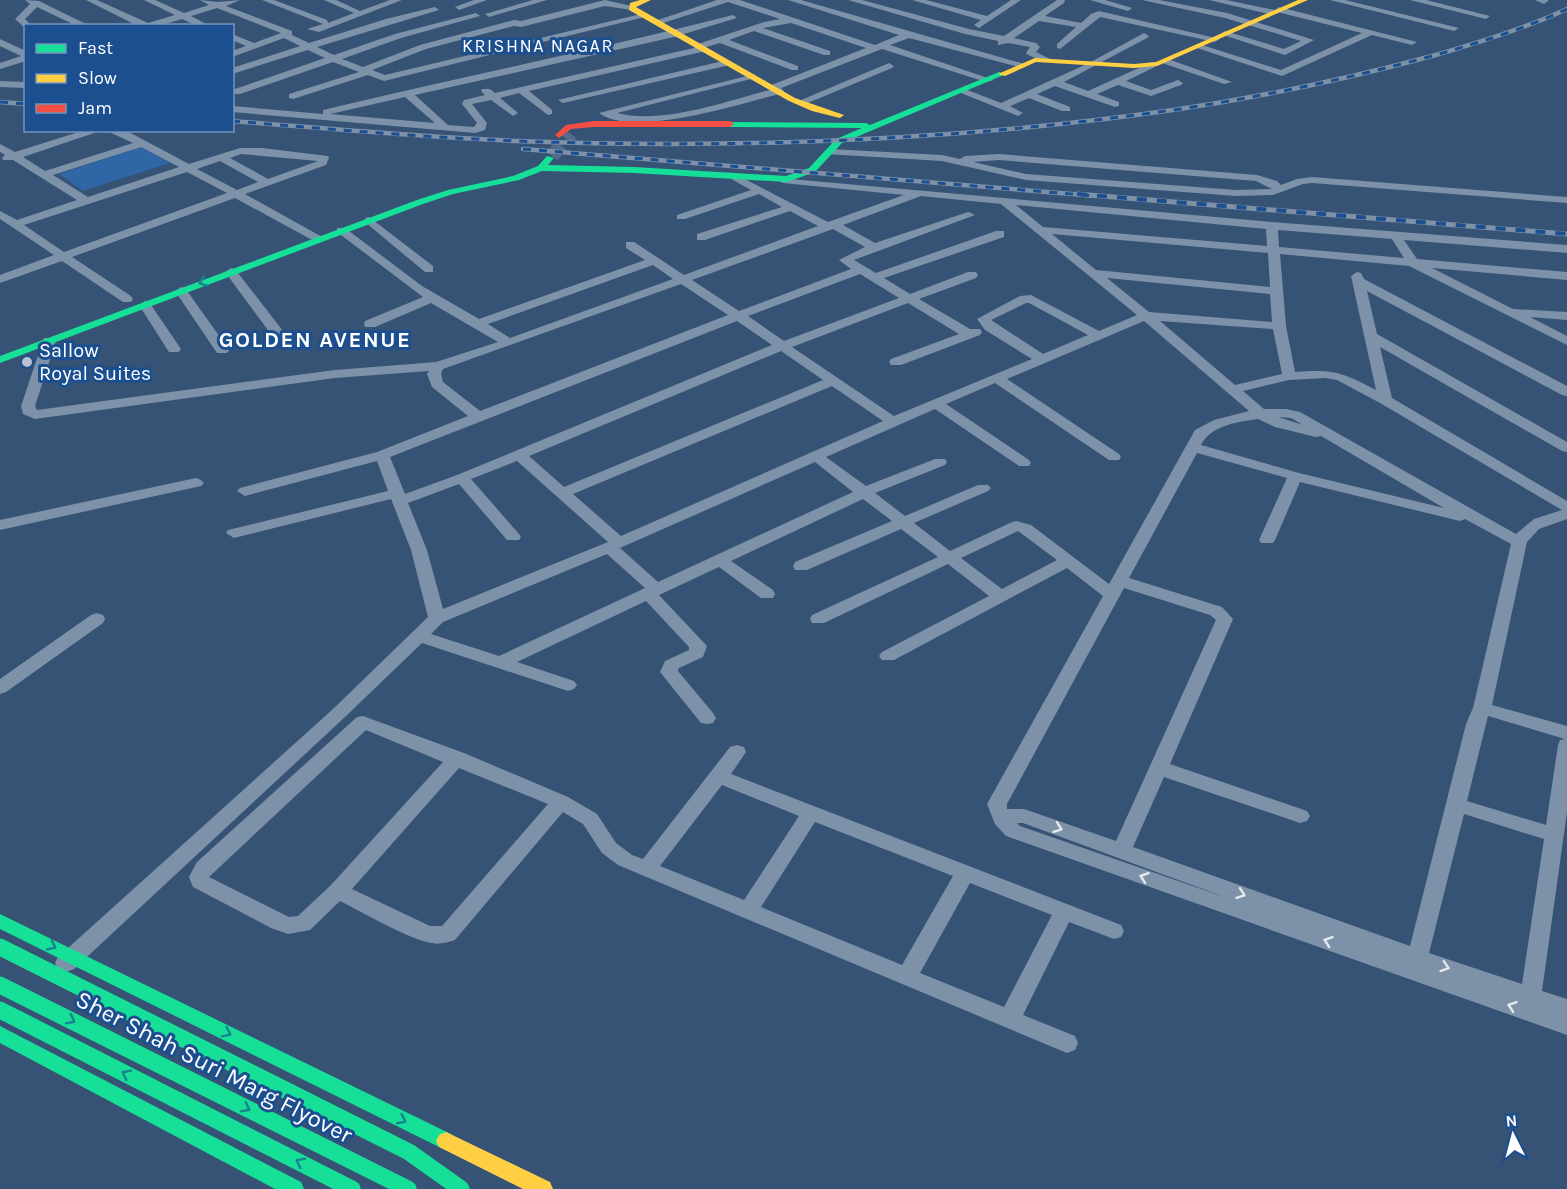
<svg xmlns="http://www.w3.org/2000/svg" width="1567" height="1189" font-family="Karla,sans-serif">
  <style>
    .green { fill: #2f66a5 }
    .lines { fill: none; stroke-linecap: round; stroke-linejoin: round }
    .secondary-tunnel { stroke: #546c89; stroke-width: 14; stroke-dasharray: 14 8; stroke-linecap: butt }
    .street { fill: #7d92a8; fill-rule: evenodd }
    .fast { fill: #16e098; fill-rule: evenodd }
    .slow { fill: #ffcf43; fill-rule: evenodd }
    .jam { fill: #f24e42; fill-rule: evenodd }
    .rail-far1-casing { stroke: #7e92a7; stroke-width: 4.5 }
    .rail-casing { stroke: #7e92a7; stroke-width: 5 }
    .rail-far1 { stroke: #1b4f8f; stroke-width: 3; stroke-dasharray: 8; stroke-linecap: butt }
    .rail { stroke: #1b4f8f; stroke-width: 4; stroke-dasharray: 10; stroke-linecap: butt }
    .fast-bridge { stroke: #16e098; stroke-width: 17 }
    .oneway { stroke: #198292 }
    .oneway2 { stroke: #e5e9ee }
    .poi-dot { fill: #b9c2ce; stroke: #1b4f8f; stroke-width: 2 }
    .labels { text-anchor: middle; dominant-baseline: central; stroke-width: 6; stroke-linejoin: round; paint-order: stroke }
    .far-neighbourhood-label { font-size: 18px; letter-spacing: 1.5px; fill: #fff; stroke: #1b4f8f }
    .poi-label { font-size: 20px; fill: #fff; stroke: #1b4f8f; text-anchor: start }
    .far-district-label { font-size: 22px; font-weight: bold; letter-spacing: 1.5px; fill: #fff; stroke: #1b4f8f }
    .near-street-label { font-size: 24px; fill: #fff; stroke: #1b4f8f }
  </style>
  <rect width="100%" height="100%" fill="#365274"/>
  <path class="green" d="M 141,147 L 170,163 L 83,191 L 59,174 Z"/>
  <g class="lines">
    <path class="secondary-tunnel" d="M 552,156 L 571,134"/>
    <path class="street" d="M 25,0 L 39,1 L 90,26 L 77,26 L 37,7 L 25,19 L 32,26 L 26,26 L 25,28 L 15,19 L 30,4 Z
      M 86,0 L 97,0 L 148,23 L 175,15 L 144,0 L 155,0 L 184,13 L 209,5 L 200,0 L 218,2 L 240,0 L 226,6 L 292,31 L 292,35 L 309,43 L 386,19 L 435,7 L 439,10 L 317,47 L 334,55 L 395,34 L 476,13 L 480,16 L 401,38 L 342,59 L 363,67 L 420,45 L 514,20 L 521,21 L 605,0 L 636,7 L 632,10 L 605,6 L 521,27 L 514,26 L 426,49 L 372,70 L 385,75 L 645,13 L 649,16 L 384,81 L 368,75 L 293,99 L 289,98 L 289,94 L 359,72 L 333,62 L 240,94 L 232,94 L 232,90 L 325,58 L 308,50 L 232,74 L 232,68 L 300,46 L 284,38 L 232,57 L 232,51 L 246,46 L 232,40 L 232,34 L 254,43 L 281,33 L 217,8 L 191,16 L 210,26 L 197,26 L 182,19 L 159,26 L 138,26 Z
      M 262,0 L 274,0 L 327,20 L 328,23 L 354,13 L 324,0 L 336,0 L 360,11 L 390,0 L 402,0 L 319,32 L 307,29 L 323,24 Z
      M 474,0 L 487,0 L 459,10 L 455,7 Z
      M 533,0 L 547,0 L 489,17 L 485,14 Z
      M 717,0 L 740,0 L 875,45 L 899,35 L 788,0 L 801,0 L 1028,65 L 1023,68 L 909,38 L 890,45 L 994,80 L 986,82 L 882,49 L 781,88 L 784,91 L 783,93 C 743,103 633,139 599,113 L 755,74 L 755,78 L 617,113 C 663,125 726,101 770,90 L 769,86 L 866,48 L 791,23 L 763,28 L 830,51 L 830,55 L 824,55 L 754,31 L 729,40 L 798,66 L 798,70 L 792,70 L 720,43 L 706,47 L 706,51 L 529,91 L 552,110 L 552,114 L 548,115 L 519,93 L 500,98 L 518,113 L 513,116 L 491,100 L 472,104 L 487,123 L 485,130 L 475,133 L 232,112 L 232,106 L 323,114 L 323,110 C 459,77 597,50 733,15 L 737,18 L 674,37 L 415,95 L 448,125 L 474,127 L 477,123 L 462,104 L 464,100 L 485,95 L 481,91 L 482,89 L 490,89 L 495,93 L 694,48 L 695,45 L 764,22 L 780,19 L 728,2 L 660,24 L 652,22 ZM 405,97 L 435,123 L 330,114 Z
      M 848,0 L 862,0 L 969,29 L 1004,36 L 1057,0 L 1065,0 L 1064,3 L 1045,16 L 1081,23 L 1091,14 L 1099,11 L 1220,39 L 1215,42 L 1100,17 L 1060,49 L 1057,48 L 1057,44 L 1076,27 L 1039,21 L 1014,38 L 1036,43 L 1040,47 L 1036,52 L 1050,59 L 1045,62 L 1028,55 L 1026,53 L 1030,47 L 1008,43 L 998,45 L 998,41 L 965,34 Z
      M 912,0 L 926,0 L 987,16 L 1011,0 L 1021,0 L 979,28 L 974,25 L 981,20 Z
      M 1090,0 L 1105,0 L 1132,8 L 1128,11 Z
      M 1142,0 L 1159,0 L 1227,13 L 1314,40 L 1285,55 L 1220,34 L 1225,31 L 1284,49 L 1301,41 L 1225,18 Z
      M 1209,0 L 1226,0 L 1275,10 L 1279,7 L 1417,42 L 1412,45 L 1372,35 L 1282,76 L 1194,47 L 1202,45 L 1281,70 L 1362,33 L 1277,12 L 1273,15 Z
      M 1330,0 L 1345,0 L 1459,28 L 1454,31 Z
      M 1410,0 L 1426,0 L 1490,16 L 1486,19 Z
      M 1535,0 L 1548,0 L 1548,1 L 1544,4 Z
      M 1144,33 L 1149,36 L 1147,38 L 1064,82 L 1088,91 L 1152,62 L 1157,65 L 1155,67 L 1126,81 L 1151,90 L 1178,80 L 1183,83 L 1181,85 L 1151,96 L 1118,85 L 1097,94 L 1119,102 L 1119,106 L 1115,107 L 1055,86 L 1037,94 L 1070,107 L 1070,111 L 1062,111 L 1029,98 L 1010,106 L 1023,113 L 1018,116 L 956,91 L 965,89 L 1001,103 L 1089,63 Z
      M 0,39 L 26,51 L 26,61 L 0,69 L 0,63 L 21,56 L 0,46 Z
      M 1162,59 L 1168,59 L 1232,82 L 1224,84 L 1162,63 Z
      M 727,60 L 730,61 L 730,65 L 563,103 L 558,100 Z
      M 889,63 L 894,66 L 892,68 L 803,105 L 794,103 Z
      M 0,81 L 26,82 L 26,88 L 0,87 Z
      M 85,130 L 103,130 L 23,157 L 45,171 L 133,143 L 105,130 L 127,131 L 189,164 L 240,148 L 262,148 L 328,156 L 329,158 L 326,165 L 245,194 L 324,238 L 322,241 L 314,241 L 235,198 L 72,257 L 131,296 L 133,299 L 131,302 L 123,302 L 62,261 L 0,283 L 0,275 L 54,255 L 0,219 L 0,211 L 17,220 L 77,200 L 13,160 L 3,160 L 2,158 L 5,155 L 0,152 L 0,144 L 15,152 ZM 141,147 L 179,167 L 88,197 L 53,175 ZM 241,154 L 318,161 L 268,179 L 230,158 ZM 220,161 L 258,182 L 237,190 L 197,169 ZM 187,172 L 227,193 L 64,252 L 24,225 Z
      M 830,149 L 942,155 L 960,159 L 965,156 L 999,154 L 1257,175 L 1277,181 L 1281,185 L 1297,179 L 1312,177 L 1567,197 L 1567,203 L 1312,183 L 1303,184 L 1273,195 L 1236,196 L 1026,180 L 942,161 L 826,154 L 826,150 ZM 999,160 L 1256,181 L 1272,189 L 1236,190 L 1026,174 L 973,162 Z
      M 737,175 L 828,222 L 904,195 L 783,183 L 777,180 L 779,178 L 1272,222 L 1567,245 L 1567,253 L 1404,240 L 1417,259 L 1567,272 L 1567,280 L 1432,268 L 1513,309 L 1567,312 L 1567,320 L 1530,317 L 1567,336 L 1567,345 L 1409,266 L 1280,254 L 1286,326 L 1295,372 C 1333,369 1342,372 1376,390 L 1351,276 L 1357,272 L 1361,273 L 1364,279 L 1567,386 L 1567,396 L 1562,395 L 1367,291 L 1377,334 L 1567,442 L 1567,452 L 1562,451 L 1380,347 L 1392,398 L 1567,501 L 1567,519 L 1539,529 L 1527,542 L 1492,705 L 1567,726 L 1567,812 L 1542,991 L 1567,999 L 1567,1035 L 1006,836 L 995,824 L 987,804 L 1103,596 L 1067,568 L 894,660 L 882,660 L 879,656 L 882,652 L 989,596 L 948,564 L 824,623 L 812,623 L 810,619 L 812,615 L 938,557 L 901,529 L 807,570 L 795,570 L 793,566 L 795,562 L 892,521 L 863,499 L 731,561 L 773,590 L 775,594 L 773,598 L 761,598 L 719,567 L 659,595 L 707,646 L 703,657 L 679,668 L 678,671 L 713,713 L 716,718 L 713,723 L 707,724 L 701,723 L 660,672 L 665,661 L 689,650 L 689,647 L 646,601 L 517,662 L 574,681 L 577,685 L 574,689 L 568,691 L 422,643 L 345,717 L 74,969 L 66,972 L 58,969 L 55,963 L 58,957 L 333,709 L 428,617 L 411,550 L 391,499 L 234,538 L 226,533 L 228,530 L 388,491 L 377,461 L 245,496 L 237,491 L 240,488 L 377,452 L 468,416 L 432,387 L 427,374 L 429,371 L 335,378 L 35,419 L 23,414 L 21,406 L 44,338 L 54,338 L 56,341 L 35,406 L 37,410 L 335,370 L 436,362 L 498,342 L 431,303 L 375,327 L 365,327 L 364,324 L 365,321 L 423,297 L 337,232 L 337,228 L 345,228 L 422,286 L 479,319 L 645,260 L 626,248 L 626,242 L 634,242 L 684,275 L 818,226 L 790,211 L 705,240 L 697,240 L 697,234 L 782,207 L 759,194 L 685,219 L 677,219 L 677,215 L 751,190 L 733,180 L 731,178 ZM 921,196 L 1001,204 L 1137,315 L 1099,331 L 1031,295 L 1020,296 L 977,319 L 985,330 L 1032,359 L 894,416 L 792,347 L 908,303 L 959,334 L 891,359 L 889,362 L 891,365 L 901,365 L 980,335 L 982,332 L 980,329 L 970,329 L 919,299 L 976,278 L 978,275 L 976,272 L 968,272 L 910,294 L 884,278 L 1004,237 L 1004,231 L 996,231 L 876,273 L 854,260 L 975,215 L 969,212 L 965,213 L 875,243 L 843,225 ZM 1016,205 L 1266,229 L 1267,246 L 1043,227 ZM 833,229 L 865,247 L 839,260 L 851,269 L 739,311 L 692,280 ZM 1278,230 L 1392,239 L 1404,258 L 1279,247 ZM 1052,234 L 1268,253 L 1270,287 L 1096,270 ZM 653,265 L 673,279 L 510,338 L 488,324 ZM 860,274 L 899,298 L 784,341 L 748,316 ZM 1107,278 L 1270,294 L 1272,322 L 1149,312 ZM 681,284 L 728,315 L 480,411 L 443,382 L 441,374 L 443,369 ZM 1026,303 L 1029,303 L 1088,335 L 1043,354 L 991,320 ZM 737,321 L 772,345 L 457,475 L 405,494 L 390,457 ZM 1144,321 L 1249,411 L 1214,420 L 1195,430 L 1109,584 L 1031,525 L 1016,521 L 1010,523 L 950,551 L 914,523 L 988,491 L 991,488 L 988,485 L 978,485 L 905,516 L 875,493 L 945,465 L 947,462 L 945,459 L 935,459 L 866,486 L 826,457 L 935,409 L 1019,466 L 1029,466 L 1031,463 L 1029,460 L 946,404 L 995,383 L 1109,460 L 1119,460 L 1121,457 L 1119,454 L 1007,379 ZM 1160,321 L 1273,329 L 1282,374 L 1235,385 ZM 781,351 L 823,380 L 564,487 L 529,456 ZM 1325,378 L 1337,380 L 1380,403 L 1562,510 L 1534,519 L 1516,534 L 1300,412 L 1286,409 L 1264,409 L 1243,391 L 1289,380 ZM 832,386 L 883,421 L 621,536 L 573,494 ZM 1278,417 L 1291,418 L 1303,425 ZM 1258,419 L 1275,427 L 1316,437 L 1321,436 L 1444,508 L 1299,473 L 1201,445 C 1211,425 1238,422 1258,419 ZM 1197,453 L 1287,478 L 1259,540 L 1261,543 L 1273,543 L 1275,540 L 1300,482 L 1460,521 L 1465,519 L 1511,544 L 1473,708 L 1466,724 L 1410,946 L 1133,847 L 1164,777 L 1300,823 L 1307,821 L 1310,816 L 1307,811 L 1170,764 L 1233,619 L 1222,607 L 1129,578 ZM 517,461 L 608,542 L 443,609 L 427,550 L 408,503 L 459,484 L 507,540 L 519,540 L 521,537 L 519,534 L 471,479 ZM 815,462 L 853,492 L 658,582 L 620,548 ZM 1018,531 L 1057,560 L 1002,589 L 961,558 ZM 607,554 L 645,588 L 499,656 L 431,634 L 443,622 ZM 1124,588 L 1210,615 L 1216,620 L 1116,841 L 1024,809 L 1007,809 L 1007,804 ZM 1488,716 L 1565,739 L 1560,740 L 1558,745 L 1546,825 L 1467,801 ZM 1464,814 L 1544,839 L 1522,984 L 1429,953 ZM 1017,823 L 1023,823 L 1230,899 L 1020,826 Z
      M 369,217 L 433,266 L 433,272 L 425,272 L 365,222 L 365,218 Z
      M 231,268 L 235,269 L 286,335 L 288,338 L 286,341 L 276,341 L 225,272 Z
      M 181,287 L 185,288 L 227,347 L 229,350 L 227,353 L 217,353 L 175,291 Z
      M 145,301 L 149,302 L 181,349 L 179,352 L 169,352 L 167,349 L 139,305 Z
      M 196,478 L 201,480 L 204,483 L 201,486 L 0,530 L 0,520 Z
      M 97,613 L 103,615 L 105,619 L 103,623 L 6,692 L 0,694 L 0,679 L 91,615 Z
      M 363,716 L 464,753 L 568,797 L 597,814 L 616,843 L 632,855 L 643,859 L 730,747 L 737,745 L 744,747 L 746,752 L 731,774 L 1121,925 L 1124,931 L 1121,937 L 1114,939 L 1069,922 L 1023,1015 L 1075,1036 L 1078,1043 L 1075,1050 L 1067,1053 L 618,865 L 602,853 L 583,824 L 563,812 L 455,940 C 448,942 439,945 432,943 C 410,940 362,912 340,901 L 310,930 L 288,934 L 271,928 L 193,887 L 189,877 L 197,862 L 357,717 ZM 366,730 L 443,762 L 331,885 L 298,916 L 289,917 L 209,877 ZM 459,768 L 548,804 L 442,926 L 430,926 L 352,889 ZM 722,785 L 799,816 L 744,900 L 660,866 ZM 815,822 L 953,876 L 902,965 L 761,907 ZM 970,883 L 1052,915 L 1004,1007 L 920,973 Z"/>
    <path class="fast" d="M 999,72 L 1006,74 L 842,143 L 815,172 L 787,182 L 634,173 L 542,171 L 519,180 L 453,194 L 423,204 L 0,363 L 0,356 L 417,200 L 448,190 L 513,176 L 538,166 L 547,156 L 554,158 L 548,165 L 634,167 L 786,176 L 809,168 L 836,139 L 862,128 L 730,127 L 726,124 L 727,122 L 866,123 L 870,125 Z
      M 0,914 L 453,1135 L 456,1141 L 453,1147 L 446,1150 L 439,1147 L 0,929 Z
      M 0,1026 L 301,1182 L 304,1189 L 275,1189 L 0,1043 Z"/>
    <path class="slow" d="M 640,0 L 651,0 L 636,7 L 795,98 L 844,115 L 840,118 L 812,111 L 789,101 L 629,10 L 630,3 Z
      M 1298,0 L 1308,0 L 1157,66 L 1134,68 L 1036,62 L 1005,76 L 998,74 L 1035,58 L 1134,64 L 1156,62 Z
      M 446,1132 L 550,1182 L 553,1189 L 523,1189 L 439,1147 L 436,1141 L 439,1135 Z"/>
    <path class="jam" d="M 594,121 L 730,121 L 734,124 L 730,127 L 594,127 L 571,129 L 559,138 L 555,135 L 566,125 Z"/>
    <g class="rail-far1-casing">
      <path id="rail-far1" d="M 0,102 L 26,104
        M 232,121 C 327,129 421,137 516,141 C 736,149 956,141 1173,110 C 1261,97 1347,79 1432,56 C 1478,43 1524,29 1567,9
        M 523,149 L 1096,196"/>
    </g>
    <g class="rail-casing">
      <path id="rail" d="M 1077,194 L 1567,234"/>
    </g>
    <use href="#rail-far1" class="rail-far1"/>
    <use href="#rail" class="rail"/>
    <path class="fast-bridge" d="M 0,947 L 409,1152 L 461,1189
      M 0,985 L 408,1189
      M 0,1010 L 352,1189"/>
  </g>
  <defs><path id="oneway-chevron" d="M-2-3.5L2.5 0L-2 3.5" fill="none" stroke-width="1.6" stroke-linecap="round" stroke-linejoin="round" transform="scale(1.5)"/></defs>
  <g class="oneway">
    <use href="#oneway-chevron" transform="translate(203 282) rotate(159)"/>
    <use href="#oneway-chevron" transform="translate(52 946) rotate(26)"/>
    <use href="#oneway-chevron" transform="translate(71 1020) rotate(27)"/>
    <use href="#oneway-chevron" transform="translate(227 1033) rotate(26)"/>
    <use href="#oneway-chevron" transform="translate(126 1074) rotate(-153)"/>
    <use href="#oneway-chevron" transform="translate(246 1108) rotate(27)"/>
    <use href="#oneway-chevron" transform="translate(402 1120) rotate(26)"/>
    <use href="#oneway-chevron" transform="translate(300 1162) rotate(-153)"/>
  </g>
  <g class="oneway2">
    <use href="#oneway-chevron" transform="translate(1058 828) rotate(20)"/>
    <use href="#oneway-chevron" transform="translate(1144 877) rotate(-161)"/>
    <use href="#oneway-chevron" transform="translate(1241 894) rotate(20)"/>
    <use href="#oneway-chevron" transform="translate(1328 941) rotate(-161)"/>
    <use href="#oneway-chevron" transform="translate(1445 967) rotate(18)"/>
    <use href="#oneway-chevron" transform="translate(1512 1006) rotate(-161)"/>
  </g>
  <circle class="poi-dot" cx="27" cy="362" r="6"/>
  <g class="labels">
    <g class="far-neighbourhood-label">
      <text x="538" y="46">KRISHNA NAGAR</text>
    </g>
    <g class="poi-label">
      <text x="39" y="350">Sallow<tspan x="39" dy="23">Royal Suites</tspan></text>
    </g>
    <g class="far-district-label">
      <text x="315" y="340">GOLDEN AVENUE</text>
    </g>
    <g class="near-street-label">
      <text transform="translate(214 1067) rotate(27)">Sher Shah Suri Marg Flyover</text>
    </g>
  </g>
  <rect x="24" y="24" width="210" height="108" fill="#1b4f8f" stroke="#7695bc" stroke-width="1.5"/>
  <rect x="36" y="44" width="30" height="9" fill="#16e098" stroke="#7695bc" stroke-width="1.5"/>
  <text x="78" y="54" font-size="18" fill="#ffffff">Fast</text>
  <rect x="36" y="74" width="30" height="9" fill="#ffcf43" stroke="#7695bc" stroke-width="1.5"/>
  <text x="78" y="84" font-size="18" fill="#ffffff">Slow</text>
  <rect x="36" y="104" width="30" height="9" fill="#f24e42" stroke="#7695bc" stroke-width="1.5"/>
  <text x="78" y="114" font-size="18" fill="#ffffff">Jam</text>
  <g transform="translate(1513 1135) rotate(354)" stroke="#1b4f8f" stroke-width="4.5" paint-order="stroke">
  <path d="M0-4.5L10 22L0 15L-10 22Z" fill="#ffffff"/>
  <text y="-9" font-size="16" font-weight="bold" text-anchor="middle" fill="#ffffff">N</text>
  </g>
</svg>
